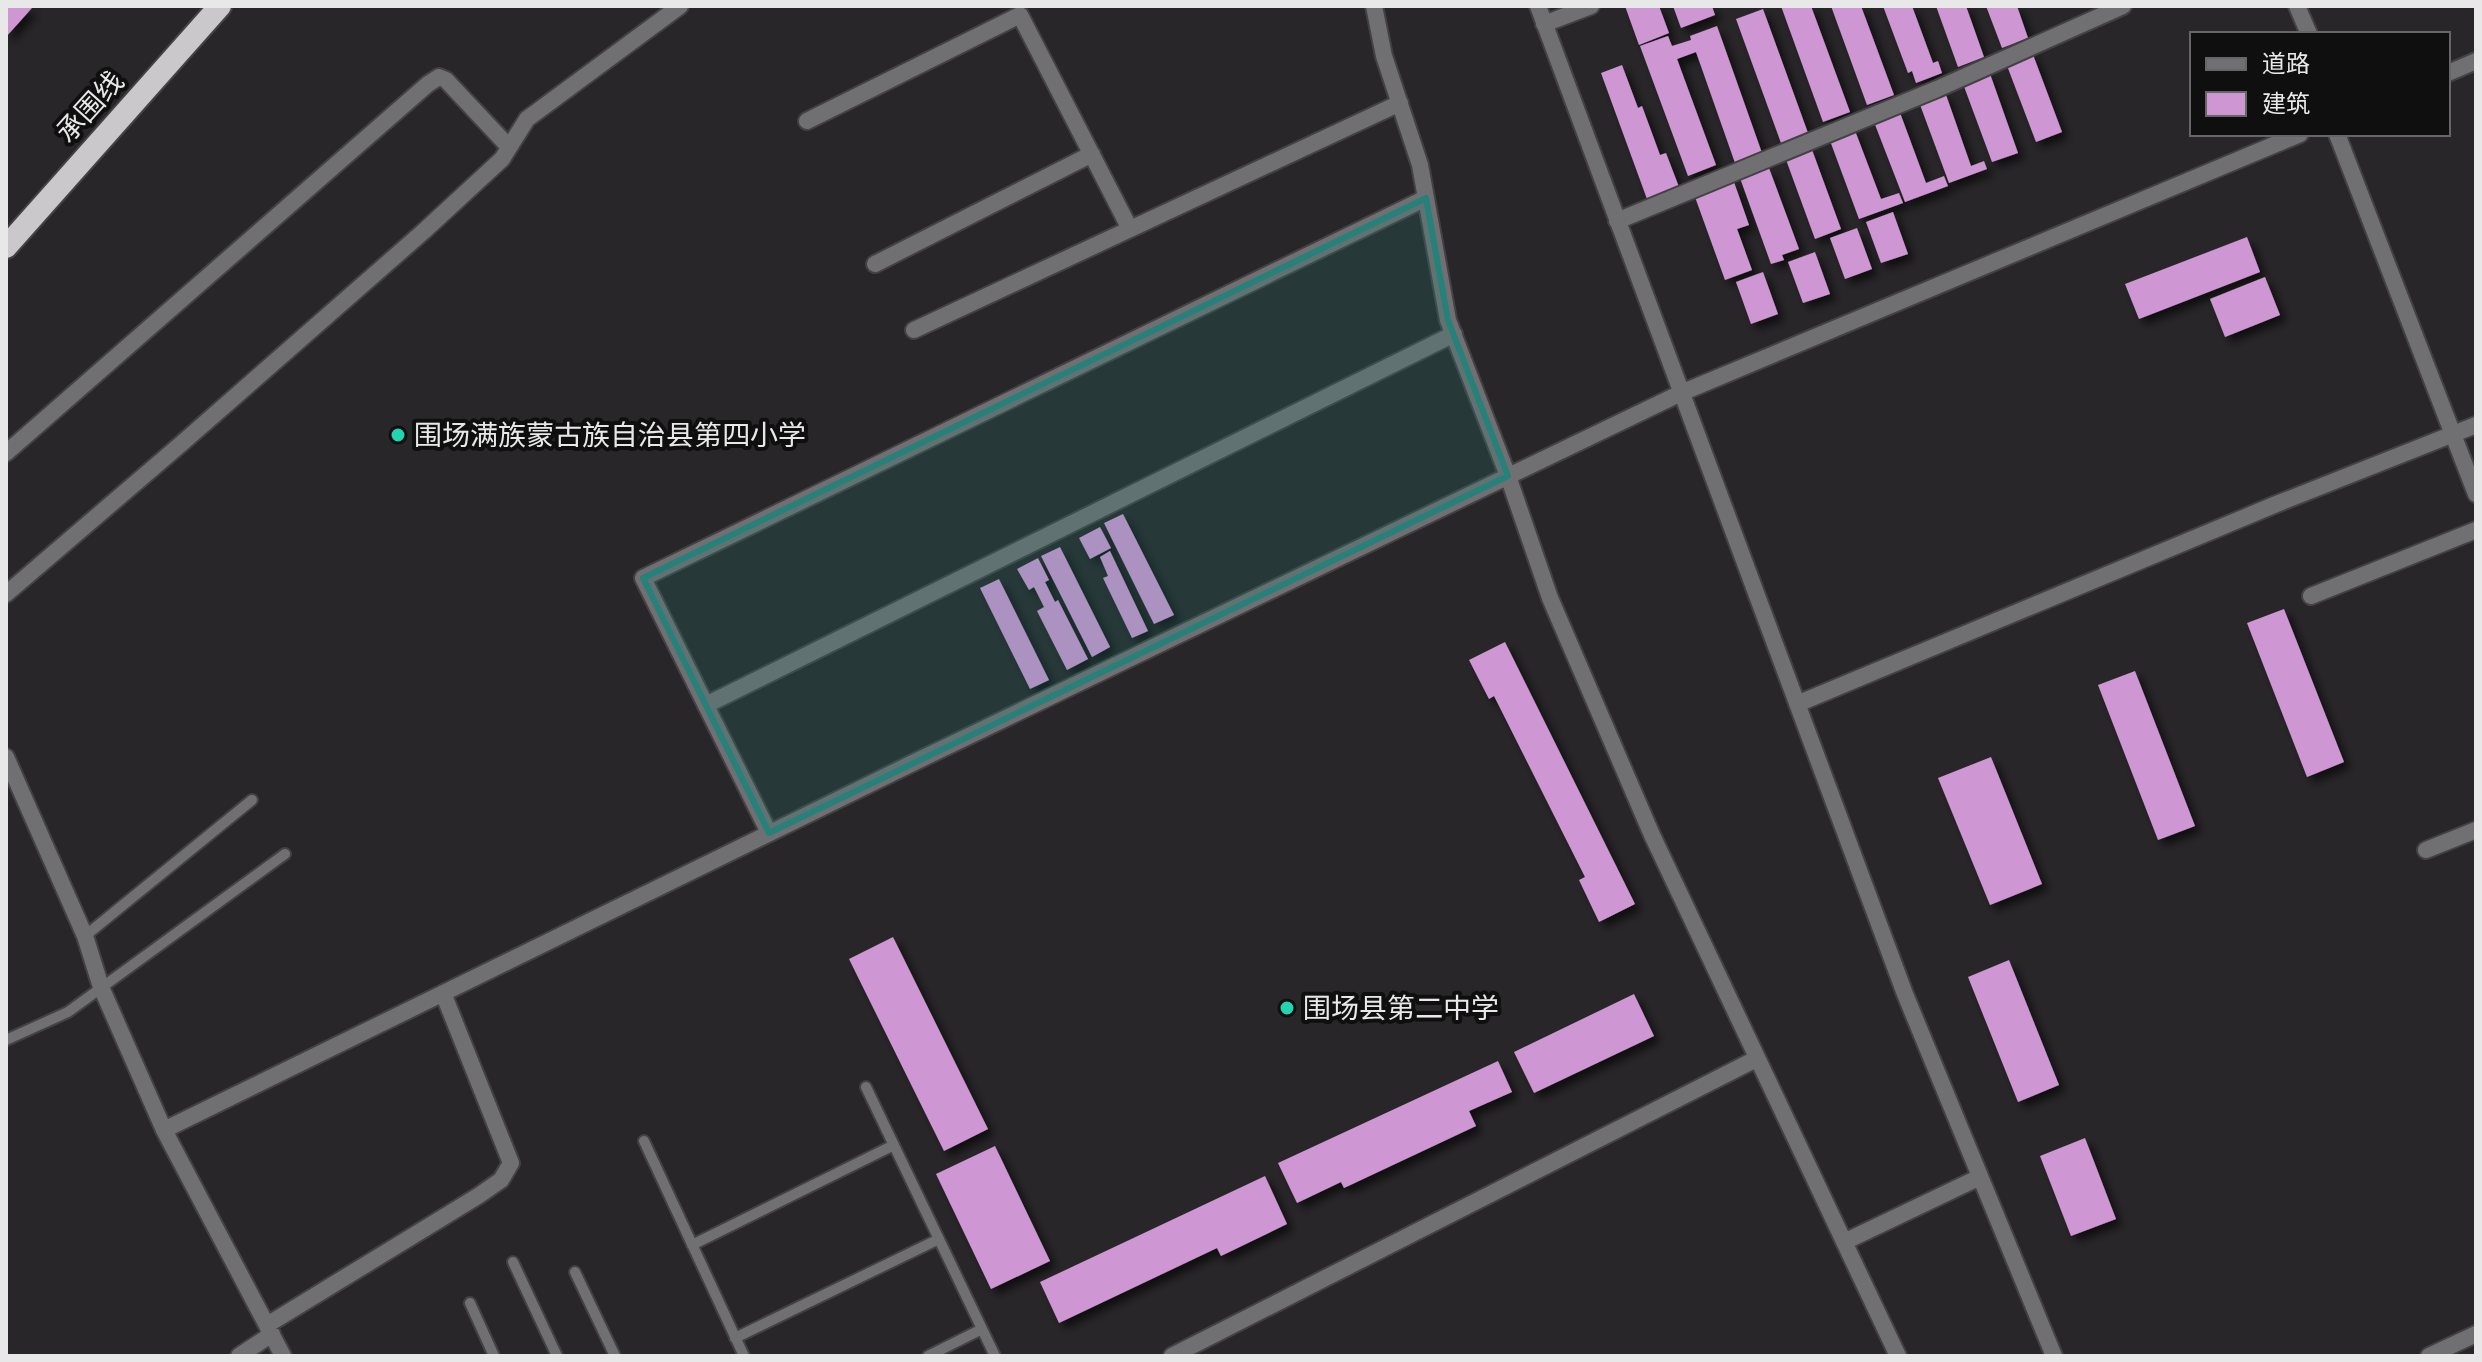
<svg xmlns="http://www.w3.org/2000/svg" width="2482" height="1362" font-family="'Times New Roman','Noto Sans SC',serif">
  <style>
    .building { fill: #ce96d3; filter: url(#shadow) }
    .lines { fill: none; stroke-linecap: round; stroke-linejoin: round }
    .service-casing { stroke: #434143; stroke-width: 14 }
    .minor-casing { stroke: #434143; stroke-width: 20 }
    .trunk-casing { stroke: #434143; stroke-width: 26 }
    .service { stroke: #706f71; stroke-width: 10 }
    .minor { stroke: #706f71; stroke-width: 16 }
    .trunk { stroke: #cac8ca; stroke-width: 22 }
    .marked { fill: #25817a; fill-opacity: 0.2; stroke: #25817a; stroke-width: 6; stroke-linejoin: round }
    .poi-dot { fill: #20d5b0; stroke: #100f10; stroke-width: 3 }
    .labels { text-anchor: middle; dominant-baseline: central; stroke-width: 8; stroke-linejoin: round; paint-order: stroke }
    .street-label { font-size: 28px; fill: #e9e8e9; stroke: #100f10 }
    .poi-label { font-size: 28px; fill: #e9e8e9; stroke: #100f10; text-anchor: start }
  </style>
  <defs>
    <filter id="shadow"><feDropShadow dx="6" dy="6" stdDeviation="4" flood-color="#0009"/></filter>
  </defs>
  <rect width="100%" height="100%" fill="#282628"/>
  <path class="building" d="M 6,6 L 32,8 L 6,37 Z
    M 1625,6 L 1659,6 L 1669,33 L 1639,45 Z
    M 1673,6 L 1712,6 L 1715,15 L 1681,28 Z
    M 1781,6 L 1811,6 L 1850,112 L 1823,122 Z
    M 1831,6 L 1861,6 L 1894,95 L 1867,105 Z
    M 1883,6 L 1912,6 L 1933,63 L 1938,61 L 1942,73 L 1916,83 L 1912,71 L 1908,73 Z
    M 1936,6 L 1966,6 L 1984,57 L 1958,67 Z
    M 1986,6 L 2017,6 L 2028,38 L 2002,48 Z
    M 1763,9 L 1808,133 L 1781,143 L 1736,19 Z
    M 1717,26 L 1762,153 L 1735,163 L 1696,52 L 1677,59 L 1716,165 L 1688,176 L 1640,46 L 1668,36 L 1672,46 L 1691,40 L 1690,36 Z
    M 2032,52 L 2062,132 L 2036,142 L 2006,63 Z
    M 1622,65 L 1638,108 L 1642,106 L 1660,155 L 1666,153 L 1679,187 L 1647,199 L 1601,73 Z
    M 1989,71 L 2018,153 L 1992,162 L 1962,81 Z
    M 1945,92 L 1971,166 L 1984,161 L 1987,169 L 1949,183 L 1919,102 Z
    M 1899,110 L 1926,183 L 1944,176 L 1948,186 L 1905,202 L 1874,122 Z
    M 1854,128 L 1881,199 L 1899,193 L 1903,203 L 1859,219 L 1829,138 Z
    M 1811,147 L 1841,229 L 1815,239 L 1785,157 Z
    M 1769,168 L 1799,249 L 1782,255 L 1784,260 L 1771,264 L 1740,178 Z
    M 1734,182 L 1749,225 L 1737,229 L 1752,270 L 1725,280 L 1695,197 Z
    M 1893,212 L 1908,254 L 1881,263 L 1866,222 Z
    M 1857,228 L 1872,269 L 1845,279 L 1830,238 Z
    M 2247,237 L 2260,272 L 2139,319 L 2125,284 Z
    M 1815,252 L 1830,294 L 1803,303 L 1788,262 Z
    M 1763,272 L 1778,314 L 1751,324 L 1736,282 Z
    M 2265,277 L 2280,315 L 2225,337 L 2210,299 Z
    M 1123,514 L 1174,615 L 1154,624 L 1104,523 Z
    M 1100,527 L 1111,548 L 1090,559 L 1079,538 Z
    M 1060,547 L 1110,647 L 1092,657 L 1041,556 Z
    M 1110,551 L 1148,631 L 1132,638 L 1103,578 L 1108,576 L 1100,557 Z
    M 1038,558 L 1049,580 L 1045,582 L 1055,602 L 1058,600 L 1088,659 L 1067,670 L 1037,611 L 1044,607 L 1034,587 L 1029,590 L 1017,569 Z
    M 999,579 L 1049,680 L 1030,689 L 980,588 Z
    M 2284,609 L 2344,762 L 2307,777 L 2247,623 Z
    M 1505,642 L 1635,904 L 1599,922 L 1579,880 L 1585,877 L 1494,696 L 1489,699 L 1469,660 Z
    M 2135,671 L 2195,826 L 2158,840 L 2098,685 Z
    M 1991,757 L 2042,884 L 1990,905 L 1938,778 Z
    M 893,937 L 988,1129 L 944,1151 L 849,959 Z
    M 2009,960 L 2059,1085 L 2018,1102 L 1968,977 Z
    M 1634,994 L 1654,1036 L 1534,1093 L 1514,1052 Z
    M 1498,1061 L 1512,1092 L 1469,1111 L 1476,1126 L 1344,1188 L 1341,1182 L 1297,1203 L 1278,1163 Z
    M 2085,1138 L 2116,1219 L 2071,1236 L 2040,1156 Z
    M 995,1146 L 1050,1261 L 991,1289 L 936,1174 Z
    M 1265,1176 L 1287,1224 L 1221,1256 L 1217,1248 L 1059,1323 L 1040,1282 Z"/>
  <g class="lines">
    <g class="service-casing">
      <path id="service" d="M 85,936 L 252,800
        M 6,1040 L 68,1012 L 285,854
        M 866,1087 L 995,1356
        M 644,1141 L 744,1356
        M 692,1245 L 894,1145
        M 513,1262 L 557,1356
        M 575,1272 L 615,1356
        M 470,1303 L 494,1356
        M 735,1338 L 939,1239
        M 928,1356 L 982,1329"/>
    </g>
    <g class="minor-casing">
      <path id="minor" d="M 1374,6 L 1384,56 L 1420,165 L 1448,320 L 1508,476 L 1550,598 L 1652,835 L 1898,1356
        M 1538,6 L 1905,994 L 2054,1356
        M 2297,6 L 2309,34
        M 1544,24 L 1591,6
        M 2448,73 L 2476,61
        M 807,121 L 1020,15 L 1130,229
        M 2337,134 L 2476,494
        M 1617,221 L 1937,89 L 2123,6
        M 875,264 L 1092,154
        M 914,330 L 1400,103
        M 6,453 L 428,84 L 439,77 L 446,80 L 509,147
        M 6,594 L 181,444 L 424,231 L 502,159 L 527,119 L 680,6
        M 2311,596 L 2476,530
        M 1797,704 L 2274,505 L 2476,425
        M 706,705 L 1454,334
        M 6,757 L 85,936 L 101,987 L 164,1130 L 283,1356
        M 769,833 L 643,578 L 1426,198
        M 2426,850 L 2476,830
        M 164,1130 L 921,759 L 1681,393 L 2300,134
        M 1844,1242 L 1980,1177
        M 267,1325 L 478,1196 L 501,1180 L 511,1163 L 443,993
        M 239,1356 L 272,1334
        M 1172,1356 L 1756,1059
        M 2429,1356 L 2476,1334"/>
    </g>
    <g class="trunk-casing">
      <path id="trunk" d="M 6,247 L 220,6"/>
    </g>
    <use href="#service" class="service"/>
    <use href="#minor" class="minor"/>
    <use href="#trunk" class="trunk"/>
  </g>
  <path class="marked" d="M 1426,198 L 1448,320 L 1508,476 L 769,833 L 643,578 Z"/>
  <g class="poi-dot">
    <circle cx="398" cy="435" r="8"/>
    <circle cx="1287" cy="1008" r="8"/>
  </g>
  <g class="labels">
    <g class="street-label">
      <text transform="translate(90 107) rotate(-48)">承围线</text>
    </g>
    <g class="poi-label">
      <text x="414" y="435">围场满族蒙古族自治县第四小学</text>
      <text x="1303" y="1008">围场县第二中学</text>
    </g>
  </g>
  <rect width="2482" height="1362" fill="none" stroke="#e9e8e9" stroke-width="16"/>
  <rect x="2190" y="32" width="260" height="104" fill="#100f10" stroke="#676667" stroke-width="2"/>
  <rect x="2206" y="58" width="40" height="12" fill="#706f71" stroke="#676667" stroke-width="2"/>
  <text x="2262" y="72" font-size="24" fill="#e9e8e9">道路</text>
  <rect x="2206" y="92" width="40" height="24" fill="#ce96d3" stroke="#676667" stroke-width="2"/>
  <text x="2262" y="112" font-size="24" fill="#e9e8e9">建筑</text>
</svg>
